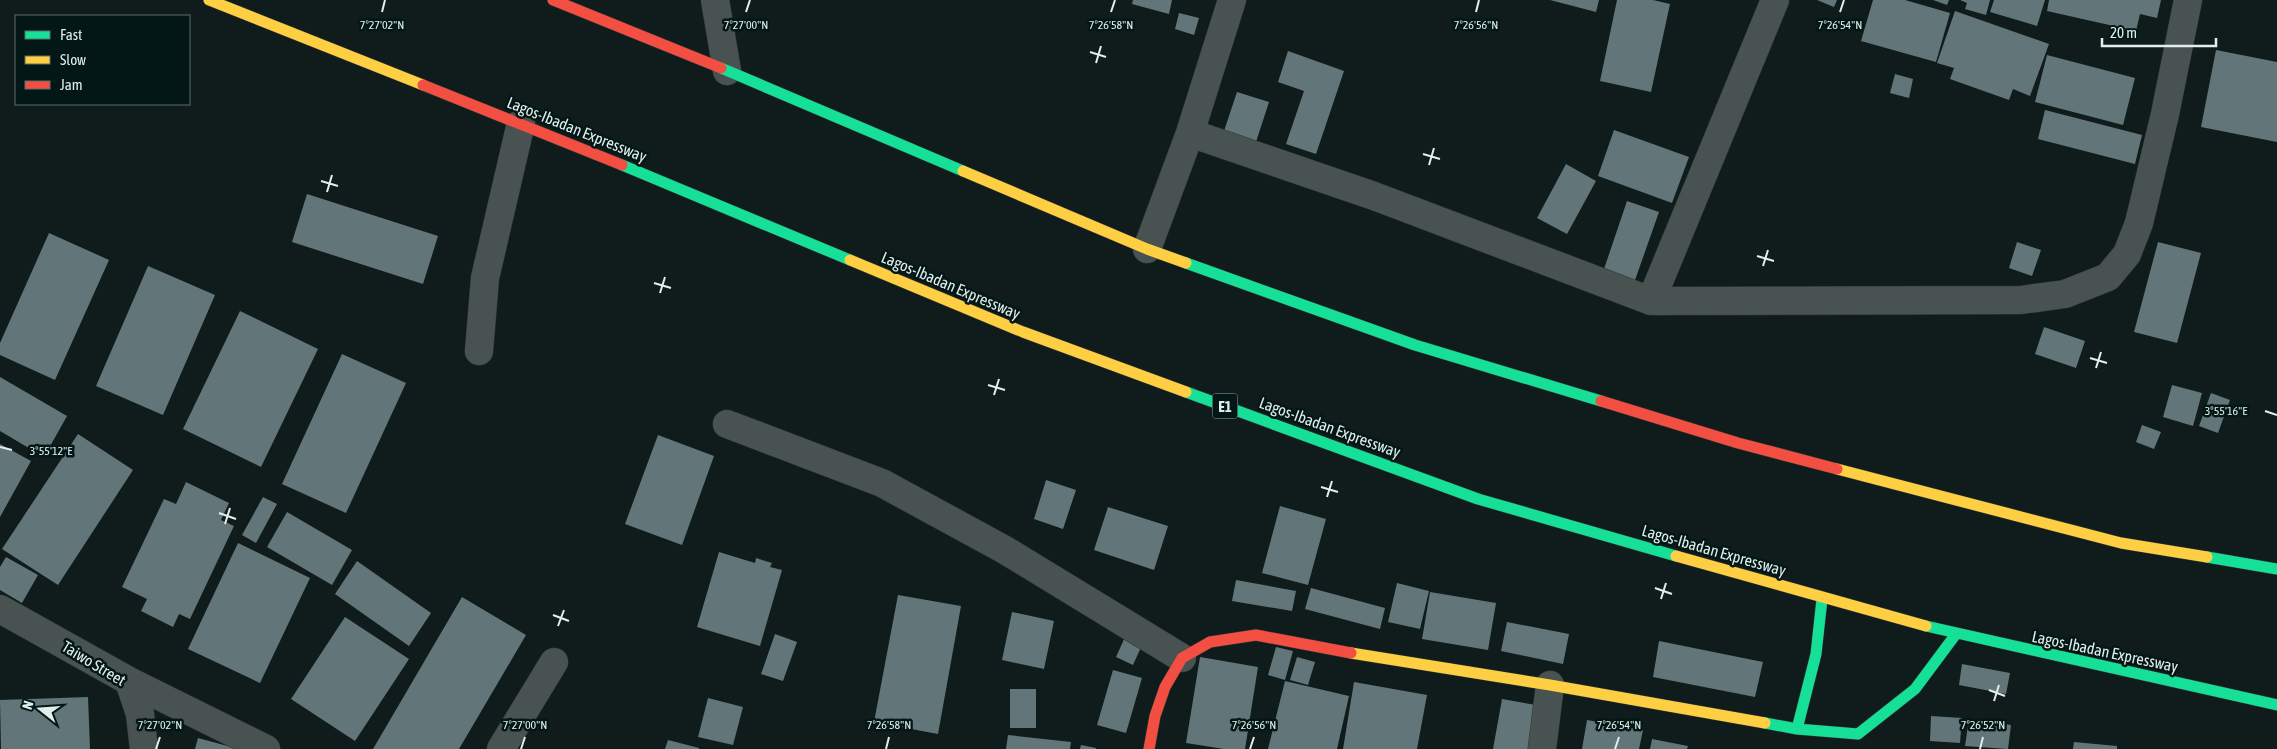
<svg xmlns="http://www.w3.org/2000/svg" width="2277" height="749" font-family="'Asap Condensed',sans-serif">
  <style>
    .building { fill: #627679 }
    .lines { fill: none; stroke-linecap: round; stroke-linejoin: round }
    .street-casing { stroke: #303837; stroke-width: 29 }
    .fast-casing { stroke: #303837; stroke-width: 12 }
    .slow-casing { stroke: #303837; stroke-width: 12 }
    .jam-casing { stroke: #303837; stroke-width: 12 }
    .street { stroke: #485250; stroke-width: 28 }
    .fast { stroke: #16e098; stroke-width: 11 }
    .slow { stroke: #ffcf43; stroke-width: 11 }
    .jam { stroke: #f24e42; stroke-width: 11 }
    .ticks { fill: none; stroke: #e1eeec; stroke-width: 2 }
    .labels { text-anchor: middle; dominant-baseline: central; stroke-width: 5; stroke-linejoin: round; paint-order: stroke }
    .shield { fill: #031816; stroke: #9eaeac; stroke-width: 1 }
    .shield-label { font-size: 15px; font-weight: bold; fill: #e1eeec }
    .street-label { font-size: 16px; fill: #e1eeec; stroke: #031816 }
    .ticks-label { font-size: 12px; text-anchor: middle; fill: #e1eeec; stroke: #031816; stroke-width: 5; stroke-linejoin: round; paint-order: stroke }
  </style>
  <rect width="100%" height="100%" fill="#101c1b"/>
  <path class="building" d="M 1133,0 L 1172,0 L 1169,14 L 1132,4 Z
    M 1550,0 L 1599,0 L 1596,12 Z
    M 1617,0 L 1653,0 L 1670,4 L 1651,92 L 1600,81 Z
    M 1817,0 L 1837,0 L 1834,7 Z
    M 1873,0 L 1905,0 L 1950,13 L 1936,62 L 1861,41 Z
    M 1933,0 L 1949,0 L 1947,5 Z
    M 1960,0 L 1990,0 L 1986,15 L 1965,9 L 1967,3 Z
    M 1994,0 L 2045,0 L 2037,26 L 1990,12 Z
    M 2049,0 L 2161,0 L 2157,18 L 2140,14 L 2136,31 L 2047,11 Z
    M 1955,11 L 2049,44 L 2030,96 L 2013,89 L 2009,100 L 1950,79 L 1954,68 L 1937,63 Z
    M 1179,13 L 1199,18 L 1194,35 L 1175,29 Z
    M 2216,50 L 2277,62 L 2277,142 L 2201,127 Z
    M 1288,51 L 1344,71 L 1316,154 L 1286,144 L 1304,91 L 1278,82 Z
    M 2047,55 L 2135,78 L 2123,125 L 2035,102 Z
    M 1895,74 L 1913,79 L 1909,98 L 1890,93 Z
    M 1237,92 L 1269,102 L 1255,145 L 1223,134 Z
    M 2045,110 L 2142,135 L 2135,164 L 2038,139 Z
    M 1614,130 L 1689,157 L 1672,203 L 1598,176 Z
    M 1566,164 L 1596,181 L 1567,234 L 1537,218 Z
    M 307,194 L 438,236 L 423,284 L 292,242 Z
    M 1627,201 L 1659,212 L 1634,283 L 1603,272 Z
    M 49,233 L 109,260 L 55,380 L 0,355 L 0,343 Z
    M 2017,242 L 2041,250 L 2032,276 L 2009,268 Z
    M 2158,242 L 2201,253 L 2177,343 L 2134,332 Z
    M 148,266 L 215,295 L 163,415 L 96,386 Z
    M 240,311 L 318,349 L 261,467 L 183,429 Z
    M 2044,327 L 2085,341 L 2076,368 L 2035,354 Z
    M 342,354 L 406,383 L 346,513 L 282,484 Z
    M 0,377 L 67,416 L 44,457 L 0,431 Z
    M 2172,385 L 2202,393 L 2193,426 L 2163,417 Z
    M 2211,393 L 2230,400 L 2218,433 L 2199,426 Z
    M 2142,425 L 2161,432 L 2154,449 L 2136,442 Z
    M 78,434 L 133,470 L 58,585 L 2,549 Z
    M 658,435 L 714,456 L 682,545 L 625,524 Z
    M 0,444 L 31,461 L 0,517 Z
    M 1046,480 L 1076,490 L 1063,529 L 1034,519 Z
    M 186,482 L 229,503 L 221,520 L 234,526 L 190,619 L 179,614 L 173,627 L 141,611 L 147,599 L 122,587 L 164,499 L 176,504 Z
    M 263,497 L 277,504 L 256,543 L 242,535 Z
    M 1280,506 L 1326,519 L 1308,585 L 1262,573 Z
    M 1108,507 L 1168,526 L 1154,570 L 1094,550 Z
    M 287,512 L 352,550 L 332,585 L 267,547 Z
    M 238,543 L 310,578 L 260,683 L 188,649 Z
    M 719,552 L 755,563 L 756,558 L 772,563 L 770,567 L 782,570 L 760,646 L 697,627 Z
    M 6,557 L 38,575 L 22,603 L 0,590 L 0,567 Z
    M 357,561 L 431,613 L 409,646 L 335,594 Z
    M 1236,580 L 1296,591 L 1292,611 L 1232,601 Z
    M 1397,583 L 1429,591 L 1420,629 L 1388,622 Z
    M 1311,588 L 1385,608 L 1380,629 L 1305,609 Z
    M 1430,592 L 1496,603 L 1488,650 L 1422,639 Z
    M 898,595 L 961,606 L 938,734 L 874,722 Z
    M 462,597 L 526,635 L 459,749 L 373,749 Z
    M 1012,612 L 1054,621 L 1044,669 L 1002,660 Z
    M 345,617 L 409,659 L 355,741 L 291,699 Z
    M 1507,622 L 1569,634 L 1563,664 L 1501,651 Z
    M 775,634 L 797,642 L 783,681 L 761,674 Z
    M 1125,637 L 1142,645 L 1133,665 L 1116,657 Z
    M 1659,641 L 1763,662 L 1755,697 L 1653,677 Z
    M 1276,647 L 1293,651 L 1285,680 L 1268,675 Z
    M 1200,657 L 1258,667 L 1245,749 L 1224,749 L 1186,743 Z
    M 1297,657 L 1315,662 L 1308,685 L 1290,680 Z
    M 1962,664 L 2010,673 L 2006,694 L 1959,685 Z
    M 1113,670 L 1142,678 L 1126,733 L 1097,725 Z
    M 1285,681 L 1349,696 L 1337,749 L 1268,749 Z
    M 1354,682 L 1427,695 L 1417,749 L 1343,749 Z
    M 1010,689 L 1036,689 L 1036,728 L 1010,728 Z
    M 88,697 L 90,749 L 1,749 L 0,700 Z
    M 708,698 L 743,707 L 733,745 L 698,737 Z
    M 1502,699 L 1536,705 L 1529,749 L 1493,749 Z
    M 1931,716 L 1962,718 L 1960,743 L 1930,741 Z
    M 1969,719 L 2011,725 L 2008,749 L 1965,746 Z
    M 1587,720 L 1643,730 L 1639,749 L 1582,749 Z
    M 1008,735 L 1071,742 L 1070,749 L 1006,749 Z
    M 198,738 L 235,748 L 235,749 L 195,749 Z
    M 1652,739 L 1688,746 L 1687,749 L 1650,749 Z
    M 668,740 L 699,748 L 699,749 L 665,749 Z
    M 2074,742 L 2117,746 L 2117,749 L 2073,749 Z
    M 1081,745 L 1096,748 L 1096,749 L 1080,749 Z"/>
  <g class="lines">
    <g class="street-casing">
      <path id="street" d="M 715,0 L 727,71
        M 1190,133 L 1374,196 L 1651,301 L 2021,300 L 2065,294 L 2108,277 L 2127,254 L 2139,223 L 2165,114 L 2188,0
        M 1147,249 L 1190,133 L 1232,0
        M 1651,301 L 1775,0
        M 479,351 L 485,278 L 521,123
        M 727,424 L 882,483 L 1005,550 L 1182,658
        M 0,609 L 129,681 L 140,714 L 144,749
        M 129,681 L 266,749
        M 501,749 L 554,662
        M 1542,749 L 1550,685"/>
    </g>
    <g class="fast-casing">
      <path id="fast" d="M 721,68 L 963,171
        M 622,165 L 850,260
        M 1186,263 L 1415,345 L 1601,401
        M 1186,392 L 1478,499 L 1676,556
        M 2207,557 L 2277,569
        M 1926,626 L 2277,705
        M 1765,723 L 1797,729 L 1858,734 L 1915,689 L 1956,634
        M 1797,729 L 1816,654 L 1822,599"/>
    </g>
    <g class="slow-casing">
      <path id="slow" d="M 209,0 L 423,85
        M 963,171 L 1147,249 L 1186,263
        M 850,260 L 1023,332 L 1186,392
        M 1837,469 L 2121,543 L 2207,557
        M 1676,556 L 1926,626
        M 1351,653 L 1550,685 L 1765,723"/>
    </g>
    <g class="jam-casing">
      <path id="jam" d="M 553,0 L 721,68
        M 423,85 L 622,165
        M 1601,401 L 1738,443 L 1837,469
        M 1149,749 L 1155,716 L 1165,687 L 1182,658 L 1210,642 L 1256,635 L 1351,653"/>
    </g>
    <use href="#street" class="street"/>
    <use href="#fast" class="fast"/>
    <use href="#slow" class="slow"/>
    <use href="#jam" class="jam"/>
  </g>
  <path class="ticks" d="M 382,12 L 385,0M 746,12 L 750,0M 1111,12 L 1115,0M 1476,12 L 1479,0M 1840,12 L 1844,0M 1090,52 L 1106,57M 1096,63 L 1101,46M 1423,154 L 1440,159M 1429,165 L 1434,148M 321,181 L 338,186M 327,192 L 332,175M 1757,256 L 1774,261M 1763,266 L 1768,250M 654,283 L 671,288M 660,293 L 665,277M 2090,358 L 2107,363M 2096,368 L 2101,352M 988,385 L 1005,390M 994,395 L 999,379M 2265,411 L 2277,415M 0,447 L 12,450M 1321,487 L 1338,492M 1327,497 L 1332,481M 219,513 L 236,519M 225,524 L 230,508M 1655,588 L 1672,594M 1661,599 L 1666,583M 553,615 L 569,621M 558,626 L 564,610M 1989,690 L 2005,696M 1994,701 L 1999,685M 156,749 L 160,737M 521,749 L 525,737M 886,749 L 889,737M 1250,749 L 1254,737M 1615,749 L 1619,737M 1980,749 L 1983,737"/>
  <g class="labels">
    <rect class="shield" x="1212.5" y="393.5" width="25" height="25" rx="4"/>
    <g class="shield-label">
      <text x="1225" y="406">E1</text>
    </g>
    <g class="street-label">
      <text transform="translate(577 129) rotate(22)">Lagos-Ibadan Expressway</text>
      <text transform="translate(951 285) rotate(23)">Lagos-Ibadan Expressway</text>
      <text transform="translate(1330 427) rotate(20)">Lagos-Ibadan Expressway</text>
      <text transform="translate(1714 550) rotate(16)">Lagos-Ibadan Expressway</text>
      <text transform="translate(2105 651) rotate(12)">Lagos-Ibadan Expressway</text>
      <text transform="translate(94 663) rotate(31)">Taiwo Street</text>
    </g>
  </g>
  <g class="ticks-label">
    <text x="382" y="29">7°27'02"N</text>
    <text x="746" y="29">7°27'00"N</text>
    <text x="1111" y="29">7°26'58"N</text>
    <text x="1476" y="29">7°26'56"N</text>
    <text x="1840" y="29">7°26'54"N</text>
    <text x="2226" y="415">3°55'16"E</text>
    <text x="51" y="455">3°55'12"E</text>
    <text x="160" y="729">7°27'02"N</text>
    <text x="525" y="729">7°27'00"N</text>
    <text x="889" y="729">7°26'58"N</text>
    <text x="1254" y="729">7°26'56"N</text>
    <text x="1619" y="729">7°26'54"N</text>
    <text x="1983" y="729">7°26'52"N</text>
  </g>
  <rect x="15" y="15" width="175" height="90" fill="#031816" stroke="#5c6e6c"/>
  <rect x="25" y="31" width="25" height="8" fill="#16e098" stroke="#5c6e6c"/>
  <text x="60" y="40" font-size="15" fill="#e1eeec">Fast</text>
  <rect x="25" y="56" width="25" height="8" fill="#ffcf43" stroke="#5c6e6c"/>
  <text x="60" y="65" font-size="15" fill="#e1eeec">Slow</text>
  <rect x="25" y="81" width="25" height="8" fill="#f24e42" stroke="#5c6e6c"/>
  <text x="60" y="90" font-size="15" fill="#e1eeec">Jam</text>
  <g transform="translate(40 709) rotate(287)" stroke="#031816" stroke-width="4" paint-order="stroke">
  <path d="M0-4L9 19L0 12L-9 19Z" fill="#e1eeec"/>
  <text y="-8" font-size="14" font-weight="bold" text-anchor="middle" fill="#e1eeec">N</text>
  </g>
  <path d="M2102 38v8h114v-8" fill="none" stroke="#e1eeec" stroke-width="2.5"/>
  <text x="2110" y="38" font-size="15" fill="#e1eeec" stroke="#031816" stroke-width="4" paint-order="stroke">20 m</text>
</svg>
